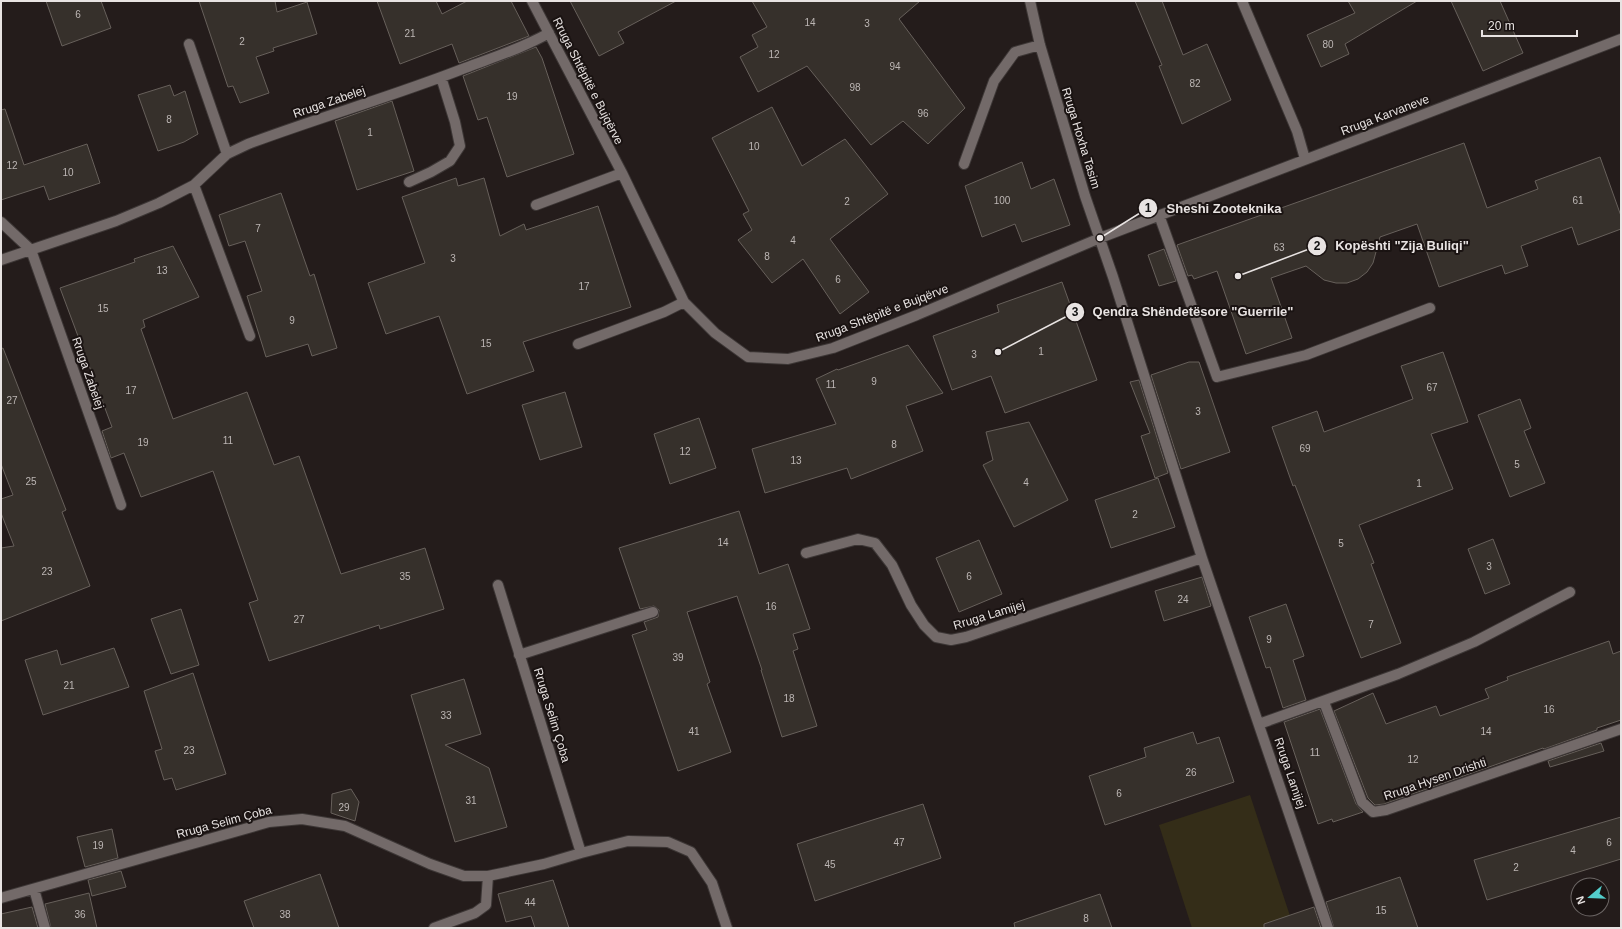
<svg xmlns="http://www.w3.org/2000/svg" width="1622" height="929" font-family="Helvetica,sans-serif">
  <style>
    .green { fill: #342d18 }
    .building { fill: #36302b; stroke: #67605b }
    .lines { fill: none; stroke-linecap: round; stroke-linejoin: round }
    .minor-casing { stroke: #3d3736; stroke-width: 12 }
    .minor { stroke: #736a69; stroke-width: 10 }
    .labels { text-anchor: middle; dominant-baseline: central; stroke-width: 4; stroke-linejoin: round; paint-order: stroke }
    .number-label { font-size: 10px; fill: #bcb6b4 }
    .street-label { font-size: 12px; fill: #e8e3e2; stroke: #1a1312 }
    .leader { fill: none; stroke: #e8e3e2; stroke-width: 1.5 }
    .callout-dot { fill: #e8e3e2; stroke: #1a1312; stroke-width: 1.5 }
    .mark-label { font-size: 12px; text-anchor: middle; font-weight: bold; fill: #111 }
    .callout-label { font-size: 13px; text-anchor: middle; font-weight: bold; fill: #e8e3e2; stroke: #1a1312; stroke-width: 4; stroke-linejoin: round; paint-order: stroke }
  </style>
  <rect width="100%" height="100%" fill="#241c1b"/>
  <path class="green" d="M 1250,795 L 1294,928 L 1192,928 L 1159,825 Z"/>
  <path class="building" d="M 46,1 L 101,1 L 111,28 L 62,46 Z
    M 199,1 L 275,1 L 277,12 L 307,2 L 317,34 L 273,48 L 274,51 L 256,57 L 269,93 L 240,103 L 233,86 L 228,87 Z
    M 377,1 L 436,1 L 442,14 L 467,1 L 511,1 L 529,36 L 459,63 L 452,44 L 400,64 Z
    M 570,1 L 676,1 L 618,32 L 624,43 L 599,56 Z
    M 752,1 L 920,1 L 899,19 L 965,108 L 928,144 L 903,121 L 871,145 L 807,66 L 758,92 L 740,57 L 758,47 L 752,35 L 767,27 Z
    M 1135,1 L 1162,1 L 1183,55 L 1207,44 L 1231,100 L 1182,124 L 1159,66 L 1162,65 Z
    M 1348,1 L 1417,1 L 1345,44 L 1349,54 L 1321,67 L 1307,35 L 1355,13 Z
    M 1451,1 L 1500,1 L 1523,53 L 1483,71 Z
    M 536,47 L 542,58 L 574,154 L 507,177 L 487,117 L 478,120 L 463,76 Z
    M 170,85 L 174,96 L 185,91 L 198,134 L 184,142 L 158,151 L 138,95 Z
    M 392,101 L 414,171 L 357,190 L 335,121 Z
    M 772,107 L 802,166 L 845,139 L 888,194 L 830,239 L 869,292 L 840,314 L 803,259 L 772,283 L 738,240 L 752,230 L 743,214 L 749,211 L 712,138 Z
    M 5,109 L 24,165 L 87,144 L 100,183 L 49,200 L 44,186 L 1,200 L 1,110 Z
    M 1464,143 L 1487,208 L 1538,189 L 1535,181 L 1600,157 L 1621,216 L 1621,229 L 1578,245 L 1572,227 L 1521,246 L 1528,266 L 1505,274 L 1502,265 L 1439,287 L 1417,224 L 1380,237 L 1373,263 L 1367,272 L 1358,279 L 1347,283 L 1336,283 L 1324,280 L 1306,266 L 1271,278 L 1292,338 L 1246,354 L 1217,271 L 1194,279 L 1192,275 L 1188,276 L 1177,245 Z
    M 1022,162 L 1031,189 L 1054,179 L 1070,225 L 1022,242 L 1015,224 L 982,237 L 965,186 Z
    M 456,178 L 458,186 L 484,178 L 500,236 L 524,224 L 526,230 L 598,206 L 631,307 L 523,342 L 534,371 L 467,394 L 439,316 L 386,334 L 368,283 L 425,263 L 402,197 Z
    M 281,193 L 310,276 L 314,274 L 337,348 L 312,356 L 308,344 L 266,357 L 247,296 L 262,291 L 245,241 L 229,246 L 219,215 Z
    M 173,246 L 199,297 L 143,320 L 145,327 L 141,329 L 173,419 L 247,392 L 274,465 L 299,456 L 341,574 L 425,548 L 444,609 L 380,629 L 379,625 L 269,661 L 249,603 L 258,600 L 213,471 L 141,497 L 124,453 L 111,458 L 102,431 L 112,427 L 60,288 L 135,262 L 134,259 Z
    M 1164,249 L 1176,281 L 1159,286 L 1148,255 Z
    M 1062,282 L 1097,380 L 1005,413 L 991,376 L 952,390 L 933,336 L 999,312 L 997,305 Z
    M 908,345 L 943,393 L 906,406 L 923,451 L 851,479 L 847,468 L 765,493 L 752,449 L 836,424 L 816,379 L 837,369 L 838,370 Z
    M 3,348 L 66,510 L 62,512 L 90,586 L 1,621 L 1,548 L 14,546 L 1,513 L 1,499 L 13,495 L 1,464 L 1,349 Z
    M 1443,352 L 1468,422 L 1431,434 L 1453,489 L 1359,525 L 1374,563 L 1371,564 L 1401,643 L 1361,658 L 1295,485 L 1293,486 L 1272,427 L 1317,411 L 1324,432 L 1413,399 L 1401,366 Z
    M 1189,362 L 1199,362 L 1230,452 L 1181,469 L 1151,375 Z
    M 1139,380 L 1168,473 L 1155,478 L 1141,436 L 1150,433 L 1130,382 Z
    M 565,392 L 582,447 L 540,460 L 522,405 Z
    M 1520,399 L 1531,428 L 1524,431 L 1545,483 L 1510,497 L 1478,415 Z
    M 699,418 L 716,468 L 670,484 L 654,434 Z
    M 1029,422 L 1068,500 L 1014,527 L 983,465 L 993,460 L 986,432 Z
    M 1158,478 L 1175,527 L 1111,548 L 1095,500 Z
    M 739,511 L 759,574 L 788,564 L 810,629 L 793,634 L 798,649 L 793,651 L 817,726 L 782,737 L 761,670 L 762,670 L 737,596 L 687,612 L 710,682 L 707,684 L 731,752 L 678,771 L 632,635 L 647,630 L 644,622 L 658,617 L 659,610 L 654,606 L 640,609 L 619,548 Z
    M 1493,539 L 1510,584 L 1485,594 L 1468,549 Z
    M 979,540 L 1002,594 L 959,612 L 936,558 Z
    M 1202,577 L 1211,606 L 1164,621 L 1155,591 Z
    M 1286,604 L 1304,656 L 1293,660 L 1306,700 L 1283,708 L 1270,667 L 1266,668 L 1249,617 Z
    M 181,609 L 199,665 L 171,674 L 151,619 Z
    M 1609,641 L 1613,654 L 1621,651 L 1621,720 L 1597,728 L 1597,730 L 1544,749 L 1543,748 L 1384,804 L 1375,805 L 1368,798 L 1334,711 L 1373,693 L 1386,724 L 1436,706 L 1440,716 L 1489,698 L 1485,689 L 1508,680 L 1507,677 Z
    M 114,648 L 129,687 L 43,715 L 25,660 L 57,650 L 61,665 Z
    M 193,673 L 226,774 L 176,790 L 172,778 L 164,780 L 155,751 L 162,749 L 144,691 Z
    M 464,679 L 481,734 L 445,745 L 489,768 L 507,827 L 455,842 L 411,695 Z
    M 1320,709 L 1356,804 L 1363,812 L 1333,822 L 1332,819 L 1318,824 L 1284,722 Z
    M 1193,732 L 1197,744 L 1219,737 L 1234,782 L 1105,825 L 1089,776 L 1146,757 L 1144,748 Z
    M 1601,743 L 1604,751 L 1550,767 L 1548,761 Z
    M 351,789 L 359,802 L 355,821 L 331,813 L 332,794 Z
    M 923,804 L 941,858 L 815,901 L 797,844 Z
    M 1621,817 L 1621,859 L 1487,900 L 1474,860 Z
    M 112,829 L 118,858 L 85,867 L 77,837 Z
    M 121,871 L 126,887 L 92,896 L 88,880 Z
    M 320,874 L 339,928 L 254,928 L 244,901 Z
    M 1400,877 L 1418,928 L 1334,928 L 1326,902 Z
    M 553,880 L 569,928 L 535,928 L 531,916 L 506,922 L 498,894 Z
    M 89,893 L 97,928 L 51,928 L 45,904 Z
    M 1100,894 L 1112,928 L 1015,928 L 1014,923 Z
    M 32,907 L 38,928 L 1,928 L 1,914 Z
    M 1314,907 L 1321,928 L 1264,928 L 1264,924 Z"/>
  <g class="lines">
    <g class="minor-casing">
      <path id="minor" d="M 532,1 L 622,173 L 684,302 L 715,333 L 748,357 L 788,359 L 833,348 L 917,315 L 1100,238 L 1621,39
        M 1030,1 L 1040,45 L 1085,196 L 1113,277 L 1202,558 L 1328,928
        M 1242,1 L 1297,131 L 1305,159
        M 189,44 L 227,154
        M 964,164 L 994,81 L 1015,52 L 1040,45
        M 409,182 L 431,172 L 450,161 L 460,146 L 455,122 L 441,77
        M 194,185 L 250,336
        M 536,205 L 622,173
        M 1159,215 L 1217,377 L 1306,355 L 1430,308
        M 1,222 L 31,250 L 121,505
        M 1,260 L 116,221 L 159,203 L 194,185 L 227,154 L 248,144 C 320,117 394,96 465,68 C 494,57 523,48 549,33
        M 578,344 L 664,312 L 684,302
        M 806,553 L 858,539 L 875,543 L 892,565 L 911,605 L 924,625 L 936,637 L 951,640 L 966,637 L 1202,558
        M 498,585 L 581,853
        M 519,655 L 653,612
        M 1324,702 L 1362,802 L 1373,812 L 1386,810 L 1621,729
        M 1259,724 L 1398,674 L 1474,642 L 1570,592
        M 34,889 L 45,928
        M 1,898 L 269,822 L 302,819 L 345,826 L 430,864 L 464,876 L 488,876 L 544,864 L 581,853 L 628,841 L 668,842 L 691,852 L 712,883 L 727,928
        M 434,928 L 475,913 L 486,905 L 488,876"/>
    </g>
    <use href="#minor" class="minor"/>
  </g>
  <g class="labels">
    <g class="number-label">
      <text x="78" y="14">6</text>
      <text x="810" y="22">14</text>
      <text x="867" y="23">3</text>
      <text x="410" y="33">21</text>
      <text x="242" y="41">2</text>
      <text x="1328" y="44">80</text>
      <text x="774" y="54">12</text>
      <text x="895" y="66">94</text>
      <text x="1195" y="83">82</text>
      <text x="855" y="87">98</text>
      <text x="512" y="96">19</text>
      <text x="923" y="113">96</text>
      <text x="169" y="119">8</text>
      <text x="370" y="132">1</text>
      <text x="754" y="146">10</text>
      <text x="12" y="165">12</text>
      <text x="68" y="172">10</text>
      <text x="1002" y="200">100</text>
      <text x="1578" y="200">61</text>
      <text x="847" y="201">2</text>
      <text x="258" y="228">7</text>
      <text x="793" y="240">4</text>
      <text x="1279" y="247">63</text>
      <text x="767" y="256">8</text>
      <text x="453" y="258">3</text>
      <text x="162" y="270">13</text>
      <text x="838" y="279">6</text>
      <text x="584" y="286">17</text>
      <text x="103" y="308">15</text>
      <text x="292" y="320">9</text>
      <text x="486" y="343">15</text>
      <text x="1041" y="351">1</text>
      <text x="974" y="354">3</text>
      <text x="874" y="381">9</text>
      <text x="831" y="384">11</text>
      <text x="1432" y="387">67</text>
      <text x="131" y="390">17</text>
      <text x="12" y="400">27</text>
      <text x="1198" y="411">3</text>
      <text x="228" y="440">11</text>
      <text x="143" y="442">19</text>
      <text x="894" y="444">8</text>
      <text x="1305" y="448">69</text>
      <text x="685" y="451">12</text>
      <text x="796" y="460">13</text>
      <text x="1517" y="464">5</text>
      <text x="31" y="481">25</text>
      <text x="1026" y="482">4</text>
      <text x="1419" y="483">1</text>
      <text x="1135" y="514">2</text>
      <text x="723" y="542">14</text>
      <text x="1341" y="543">5</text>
      <text x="1489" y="566">3</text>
      <text x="47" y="571">23</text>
      <text x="405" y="576">35</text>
      <text x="969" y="576">6</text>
      <text x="1183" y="599">24</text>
      <text x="771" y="606">16</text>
      <text x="299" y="619">27</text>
      <text x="1371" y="624">7</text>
      <text x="1269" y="639">9</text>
      <text x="678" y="657">39</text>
      <text x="69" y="685">21</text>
      <text x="789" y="698">18</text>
      <text x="1549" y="709">16</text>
      <text x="446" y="715">33</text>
      <text x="694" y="731">41</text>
      <text x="1486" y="731">14</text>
      <text x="189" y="750">23</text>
      <text x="1315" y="752">11</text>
      <text x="1413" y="759">12</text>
      <text x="1191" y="772">26</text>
      <text x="1119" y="793">6</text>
      <text x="471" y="800">31</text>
      <text x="344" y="807">29</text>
      <text x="899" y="842">47</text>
      <text x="1609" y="842">6</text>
      <text x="98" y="845">19</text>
      <text x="1573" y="850">4</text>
      <text x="830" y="864">45</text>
      <text x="1516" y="867">2</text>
      <text x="530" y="902">44</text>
      <text x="1381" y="910">15</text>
      <text x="80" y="914">36</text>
      <text x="285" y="914">38</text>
      <text x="1086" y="918">8</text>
    </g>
    <g class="street-label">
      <text transform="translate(588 81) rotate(63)">Rruga Shtëpitë e Bujqërve</text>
      <text transform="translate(329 102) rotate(-19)">Rruga Zabelej</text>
      <text transform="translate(1385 115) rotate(-21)">Rruga Karvaneve</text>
      <text transform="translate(1081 138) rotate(73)">Rruga Hoxha Tasim</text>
      <text transform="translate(882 313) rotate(-21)">Rruga Shtëpitë e Bujqërve</text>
      <text transform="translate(88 373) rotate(71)">Rruga Zabelej</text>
      <text transform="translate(989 615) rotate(-17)">Rruga Lamijej</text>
      <text transform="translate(552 715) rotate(73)">Rruga Selim Çoba</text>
      <text transform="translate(1290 773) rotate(71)">Rruga Lamijej</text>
      <text transform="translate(1435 779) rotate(-19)">Rruga Hysen Drishti</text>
      <text transform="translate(224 822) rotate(-15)">Rruga Selim Çoba</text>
    </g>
  </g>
  <path class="leader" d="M1100 238L1148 208M1238 276L1317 246M998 352L1075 312"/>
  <g class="callout-dot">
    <circle cx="1100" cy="238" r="4"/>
    <circle cx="1238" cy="276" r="4"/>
    <circle cx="998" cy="352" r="4"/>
    <circle cx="1148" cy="208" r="10"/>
    <circle cx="1317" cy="246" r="10"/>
    <circle cx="1075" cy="312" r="10"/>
  </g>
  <g class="mark-label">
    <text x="1148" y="212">1</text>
    <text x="1317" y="250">2</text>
    <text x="1075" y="316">3</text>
  </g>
  <g class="callout-label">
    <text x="1224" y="213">Sheshi Zooteknika</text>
    <text x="1402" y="250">Kopështi "Zija Buliqi"</text>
    <text x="1193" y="316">Qendra Shëndetësore "Guerrile"</text>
  </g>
  <rect width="1622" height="929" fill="none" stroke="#e8e3e2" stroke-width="4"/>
  <g transform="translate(1590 897) rotate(251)"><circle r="19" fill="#1a1312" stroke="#6c6665"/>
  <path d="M0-3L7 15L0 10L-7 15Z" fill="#53cdcb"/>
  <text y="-6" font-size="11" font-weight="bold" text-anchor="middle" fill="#e8e3e2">N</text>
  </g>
  <path d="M1482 30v6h95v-6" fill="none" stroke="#e8e3e2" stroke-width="2"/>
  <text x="1488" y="30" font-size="12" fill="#e8e3e2" stroke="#1a1312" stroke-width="3" paint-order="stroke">20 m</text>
</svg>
